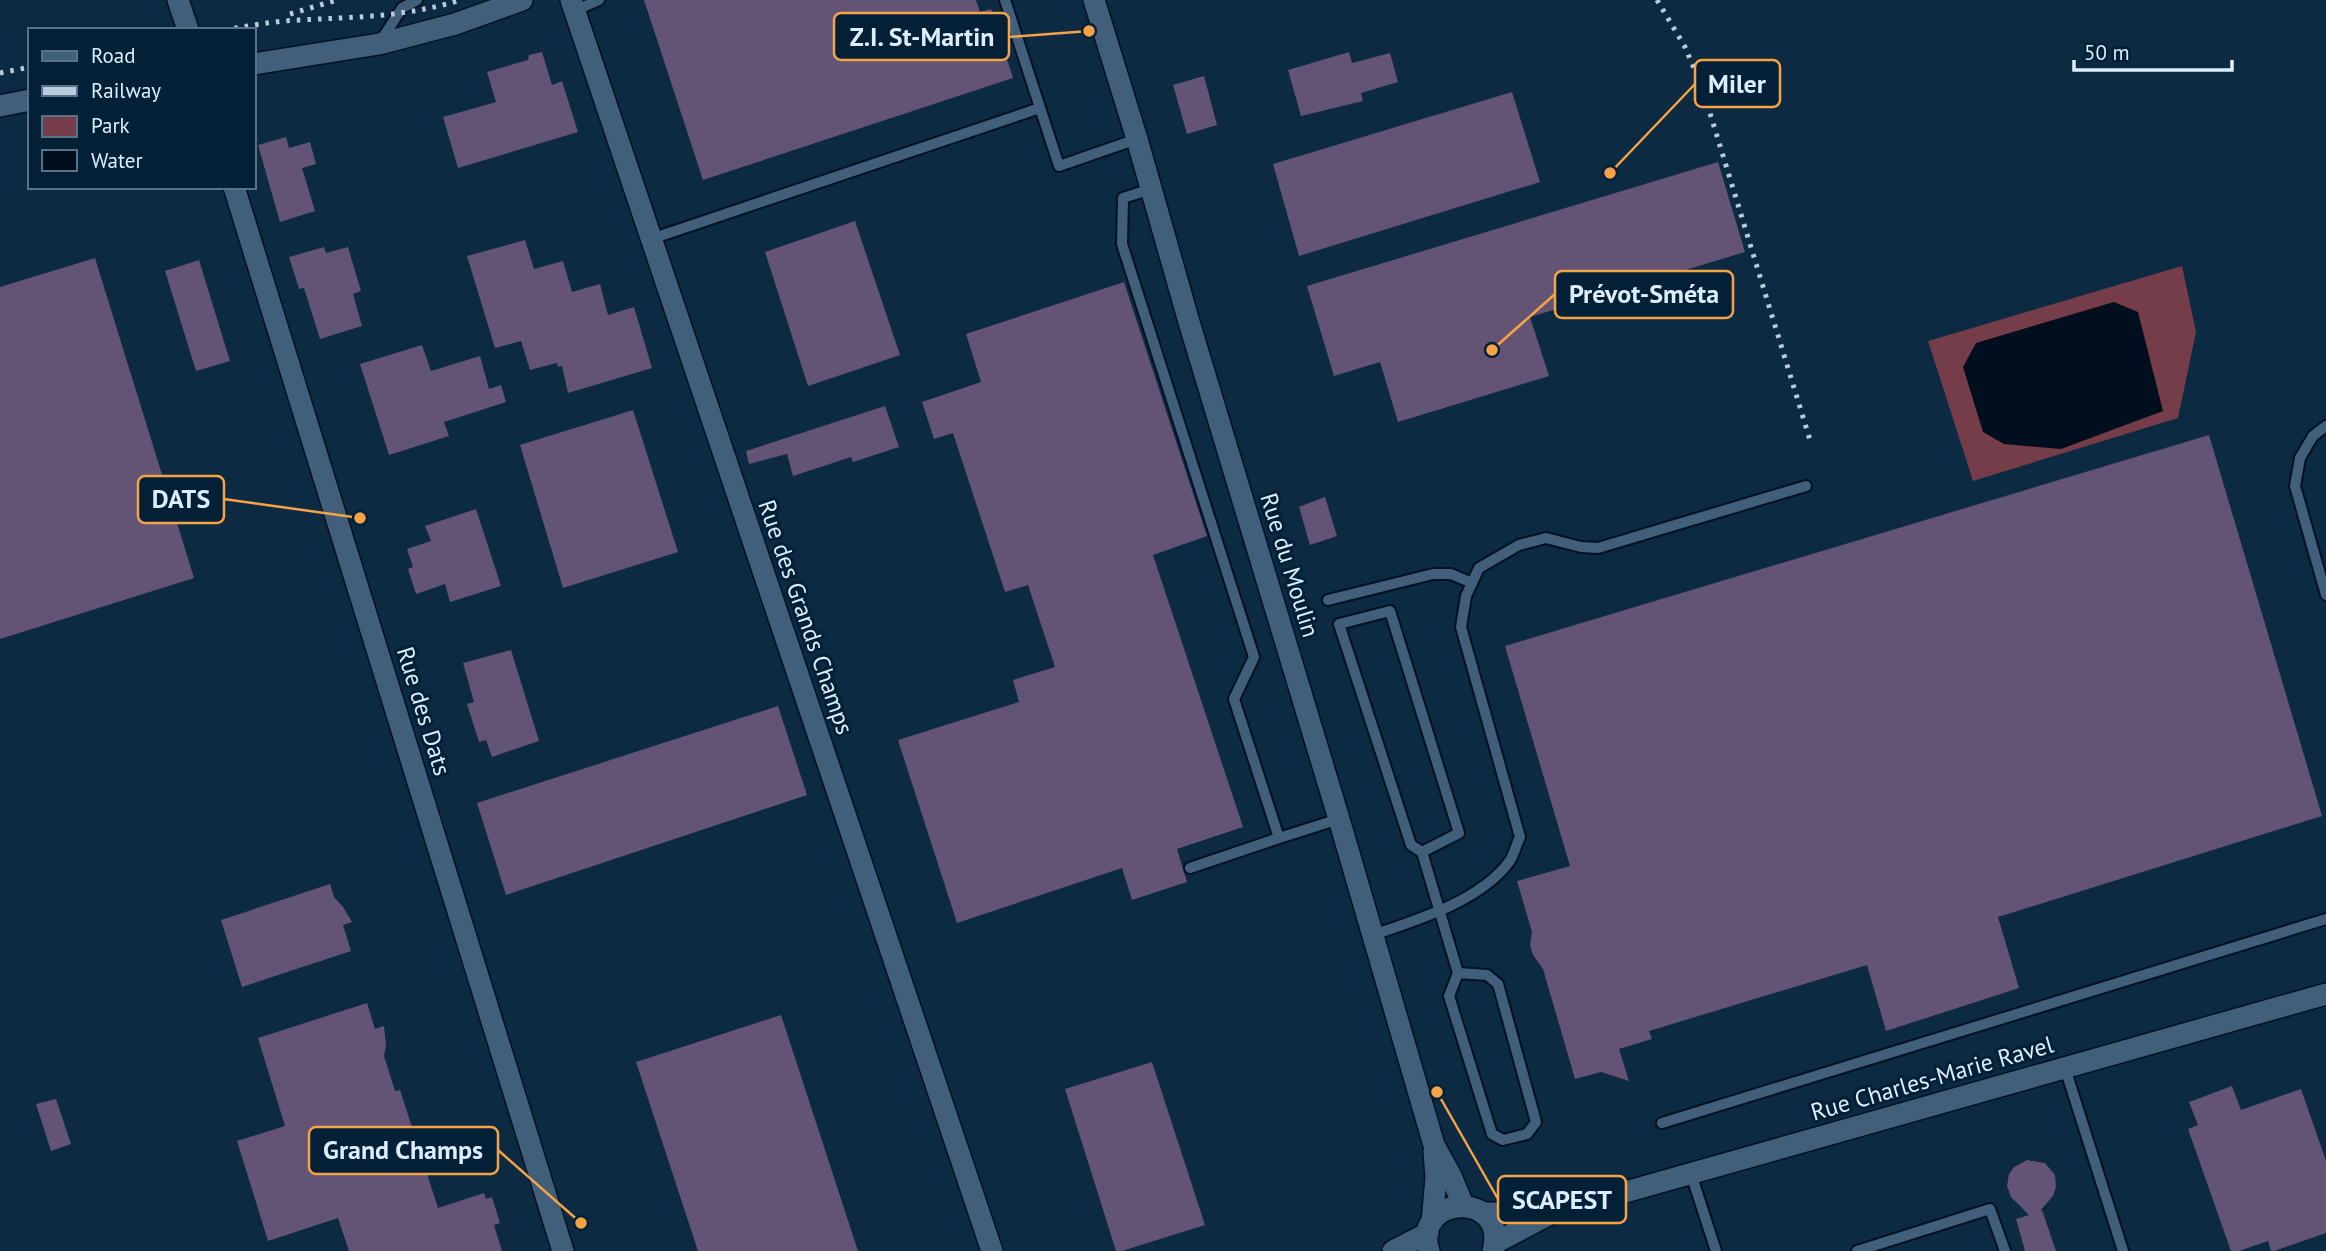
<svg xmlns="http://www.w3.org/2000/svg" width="2326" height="1251" font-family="'PT Sans',sans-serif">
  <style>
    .green { fill: #753c49 }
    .water { fill: #000e1e }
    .building { fill: #635374 }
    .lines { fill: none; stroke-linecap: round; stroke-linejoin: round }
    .service-casing { stroke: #001223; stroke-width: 14 }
    .minor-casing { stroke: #001223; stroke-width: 24 }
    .service { stroke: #415f7a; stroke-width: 10 }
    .minor { stroke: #415f7a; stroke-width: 21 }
    .rail { stroke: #b9ccde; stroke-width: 5; stroke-dasharray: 3.5 7; stroke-linecap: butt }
    .labels { text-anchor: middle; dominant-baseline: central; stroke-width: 6; stroke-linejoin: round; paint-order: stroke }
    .street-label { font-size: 24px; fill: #dcedfd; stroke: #032037 }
    .leader { fill: none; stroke: #f5a345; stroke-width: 2.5 }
    .callout-dot { fill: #f5a345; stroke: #032037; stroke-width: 2.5 }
    .callout { fill: #032037; stroke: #f5a345; stroke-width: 2.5 }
    .callout-label { font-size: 26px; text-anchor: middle; font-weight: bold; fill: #dcedfd }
  </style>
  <rect width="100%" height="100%" fill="#0c2a42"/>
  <path class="green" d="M 2182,266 L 2196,332 L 2178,418 L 1973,481 L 1928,341 Z"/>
  <path class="water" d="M 2114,302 L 2138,312 L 2163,411 L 2061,449 L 2004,444 L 1983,432 L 1963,367 L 1976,343 Z"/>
  <path class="building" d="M 644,0 L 976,0 L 980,12 L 991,9 L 1013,78 L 703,180 Z
    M 542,52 L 552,85 L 562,81 L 578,132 L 458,168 L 443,117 L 496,102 L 487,72 L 528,60 L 529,55 Z
    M 1349,52 L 1352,63 L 1390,53 L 1398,82 L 1361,93 L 1363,101 L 1301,116 L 1288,70 Z
    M 1204,76 L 1217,125 L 1187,134 L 1173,85 Z
    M 1512,92 L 1540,182 L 1299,256 L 1273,164 Z
    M 286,137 L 289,148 L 310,142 L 316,164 L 302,168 L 315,211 L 280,222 L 258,145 Z
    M 1718,162 L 1745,252 L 1530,317 L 1549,376 L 1398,422 L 1380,362 L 1334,376 L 1307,286 Z
    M 855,221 L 900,355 L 808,386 L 765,252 Z
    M 525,240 L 534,269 L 563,261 L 572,292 L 600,284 L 608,315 L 634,307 L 652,368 L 568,393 L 562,366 L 558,367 L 557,363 L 530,370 L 521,341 L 495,348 L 467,256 Z
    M 324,247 L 326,253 L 348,247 L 361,291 L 353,294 L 362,326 L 320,339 L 304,288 L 299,289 L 289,257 Z
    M 95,258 L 194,578 L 0,639 L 0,287 Z
    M 199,260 L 230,361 L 196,371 L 165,271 Z
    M 1124,282 L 1207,536 L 1153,555 L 1243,827 L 1177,849 L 1187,882 L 1132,900 L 1122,868 L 957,923 L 898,740 L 1019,702 L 1013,680 L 1055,667 L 1028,585 L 1005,592 L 953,433 L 934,439 L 922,402 L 981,382 L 966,334 Z
    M 422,345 L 431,371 L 480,356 L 489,389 L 501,385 L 506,402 L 444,422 L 449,436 L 389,455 L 360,364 Z
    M 885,406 L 899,447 L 853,462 L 851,457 L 793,476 L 787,454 L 749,464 L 746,451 Z
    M 633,410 L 678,552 L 563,588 L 520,445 Z
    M 2209,435 L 2322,816 L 1998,917 L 2019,988 L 1886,1031 L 1867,965 L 1649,1031 L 1652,1039 L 1619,1049 L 1629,1081 L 1601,1072 L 1575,1079 L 1543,969 L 1533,955 L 1530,945 L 1532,932 L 1517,881 L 1570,866 L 1505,646 Z
    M 1325,497 L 1337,536 L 1310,545 L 1299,507 Z
    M 476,509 L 501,586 L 450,602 L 445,584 L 416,594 L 408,569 L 413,567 L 407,549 L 431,541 L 425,526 Z
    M 511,650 L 539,741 L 492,757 L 486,740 L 479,742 L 467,704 L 474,702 L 463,663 Z
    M 778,706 L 807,795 L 506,895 L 477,803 Z
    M 330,884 L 334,897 L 343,907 L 352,922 L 343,925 L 351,951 L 242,987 L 221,920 Z
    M 367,1003 L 375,1029 L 384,1026 L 386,1045 L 384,1056 L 395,1091 L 400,1090 L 438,1208 L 484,1193 L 486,1199 L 492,1197 L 500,1223 L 494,1225 L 502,1251 L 349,1251 L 338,1218 L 268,1241 L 237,1141 L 285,1126 L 258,1038 Z
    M 781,1015 L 858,1251 L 698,1251 L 636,1062 Z
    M 1152,1062 L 1205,1225 L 1122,1251 L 1116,1251 L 1065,1089 Z
    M 2232,1086 L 2241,1110 L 2301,1089 L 2326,1161 L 2326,1233 L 2274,1251 L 2271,1251 L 2268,1241 L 2239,1251 L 2231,1251 L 2188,1129 L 2198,1125 L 2189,1102 Z
    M 56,1099 L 71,1144 L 51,1151 L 36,1104 Z
    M 2027,1160 L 2045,1163 L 2055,1175 L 2056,1187 L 2053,1196 L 2040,1211 L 2042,1210 L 2056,1251 L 2025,1251 L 2016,1219 L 2029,1215 L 2011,1197 L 2007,1186 L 2009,1174 L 2014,1167 Z"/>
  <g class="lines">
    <g class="service-casing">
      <path id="service" d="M 1005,0 L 1059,166 L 1137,139
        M 574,11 L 599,0
        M 380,42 L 402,8 L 417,0
        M 1151,189 L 1123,198 L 1122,244 L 1254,657 L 1234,699 L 1279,838 L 1339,819
        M 651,239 L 1040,108
        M 2326,426 L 2313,436 L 2300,458 L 2295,486 L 2326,595
        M 1328,600 L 1433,574 L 1451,574 L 1472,583
        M 1422,852 L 1459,833 L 1390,611 L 1339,624 L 1411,845 L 1422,852 L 1458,973 L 1449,996 L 1492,1134 L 1503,1140 L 1527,1134 L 1536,1122 L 1498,984 L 1487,975 L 1458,973
        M 1190,868 L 1279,838
        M 1373,935 C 1417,920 1480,901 1509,862 C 1514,855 1516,845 1520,837 L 1461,627 L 1466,596 L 1479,568 L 1519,545 L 1546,538 L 1581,547 L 1598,548 L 1806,486
        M 2065,1068 L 2123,1251
        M 1662,1123 L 2326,919
        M 1691,1174 L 1716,1251
        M 1857,1251 L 1990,1209 L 2005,1251"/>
    </g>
    <g class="minor-casing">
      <path id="minor" d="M 178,0 L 188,30
        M 571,0 L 992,1251
        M 1094,0 L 1137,139 L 1189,322 L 1339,819 L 1434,1145 L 1451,1176 L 1463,1205
        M 254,64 L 379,44 L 455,24 L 522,0
        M 0,106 L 30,100
        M 234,187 L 563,1251
        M 1483,1213 L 1551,1213 L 2326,994
        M 1432,1222 L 1436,1178 L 1434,1151
        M 1495,1243 L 1550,1214
        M 1393,1251 L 1428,1233
        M 1429,1251 C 1411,1195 1509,1189 1493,1251"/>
    </g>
    <use href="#service" class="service"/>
    <use href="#minor" class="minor"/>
    <path class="rail" d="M 1657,0 L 1685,47 L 1702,87 L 1810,440
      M 290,14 L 337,0
      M 224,30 C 249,26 274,21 300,20 C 356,17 405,17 461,0
      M 0,73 L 30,67"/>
  </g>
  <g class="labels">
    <g class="street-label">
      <text transform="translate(1290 565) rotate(73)">Rue du Moulin</text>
      <text transform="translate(806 617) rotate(71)">Rue des Grands Champs</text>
      <text transform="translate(424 711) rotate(73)">Rue des Dats</text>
      <text transform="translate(1932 1078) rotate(-16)">Rue Charles-Marie Ravel</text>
    </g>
  </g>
  <path class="leader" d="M1089 31L1009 37M1610 173L1695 84M1492 350L1555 294M360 518L224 499M581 1223L498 1150M1437 1092L1498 1199"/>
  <g class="callout-dot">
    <circle cx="1089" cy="31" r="7"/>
    <circle cx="1610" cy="173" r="7"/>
    <circle cx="1492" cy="350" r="7"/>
    <circle cx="360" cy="518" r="7"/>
    <circle cx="581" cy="1223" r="7"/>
    <circle cx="1437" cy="1092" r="7"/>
  </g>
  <g class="callout">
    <rect x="834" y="13" width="175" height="47" rx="7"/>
    <rect x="1695" y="60" width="85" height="47" rx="7"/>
    <rect x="1555" y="271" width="178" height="47" rx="7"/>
    <rect x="138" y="476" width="86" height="47" rx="7"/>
    <rect x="309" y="1127" width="189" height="47" rx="7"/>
    <rect x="1498" y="1176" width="128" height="47" rx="7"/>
  </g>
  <g class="callout-label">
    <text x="922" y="46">Z.I. St-Martin</text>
    <text x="1737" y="93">Miler</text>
    <text x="1644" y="303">Prévot-Sméta</text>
    <text x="181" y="508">DATS</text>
    <text x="403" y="1159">Grand Champs</text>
    <text x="1562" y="1209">SCAPEST</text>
  </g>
  <rect x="28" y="28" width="228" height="161" fill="#032037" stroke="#5a7286" stroke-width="2"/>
  <rect x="42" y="51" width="35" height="10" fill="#415f7a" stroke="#5a7286" stroke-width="2"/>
  <text x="91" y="63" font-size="21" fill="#dcedfd">Road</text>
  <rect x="42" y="86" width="35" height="10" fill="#b9ccde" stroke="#5a7286" stroke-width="2"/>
  <text x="91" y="98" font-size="21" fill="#dcedfd">Railway</text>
  <rect x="42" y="116" width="35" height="21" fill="#753c49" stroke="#5a7286" stroke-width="2"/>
  <text x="91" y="133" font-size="21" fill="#dcedfd">Park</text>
  <rect x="42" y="150" width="35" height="21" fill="#000e1e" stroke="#5a7286" stroke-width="2"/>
  <text x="91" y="168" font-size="21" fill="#dcedfd">Water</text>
  <path d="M2074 60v10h158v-10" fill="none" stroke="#dcedfd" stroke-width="3.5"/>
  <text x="2084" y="60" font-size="21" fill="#dcedfd" stroke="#032037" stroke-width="5" paint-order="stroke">50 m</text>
</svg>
